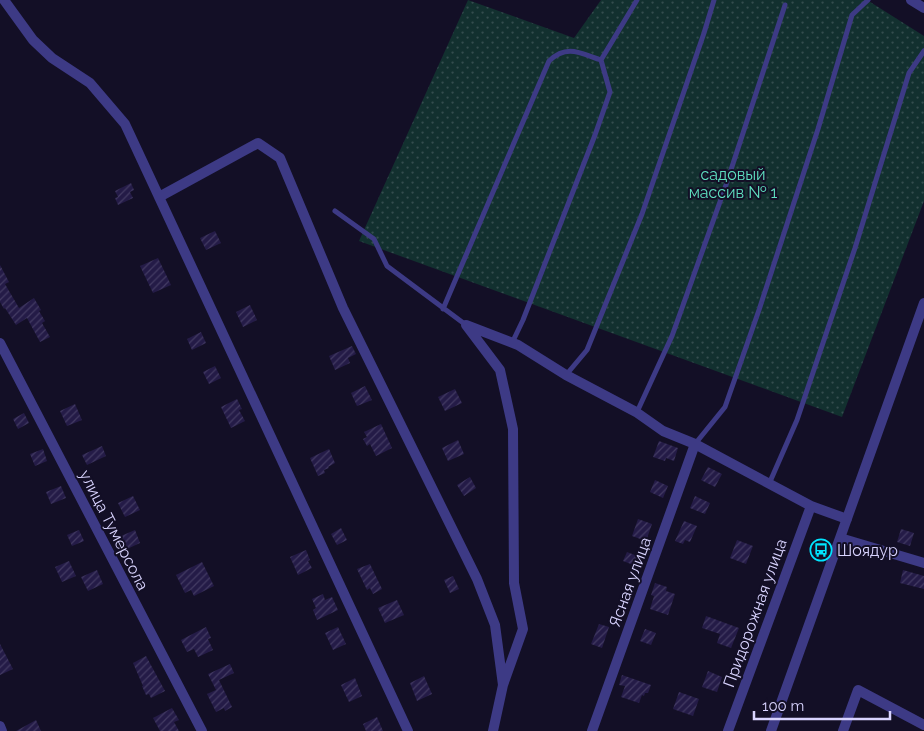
<svg xmlns="http://www.w3.org/2000/svg" width="924" height="731" font-family="Raleway,sans-serif">
  <style>
    .grass { fill: url(#grass-dots) }
    .building { fill: url(#building-hatch) }
    .lines { fill: none; stroke-linecap: round; stroke-linejoin: round }
    .lane { stroke: #3d3a85; stroke-width: 5 }
    .street { stroke: #3d3a85; stroke-width: 10 }
    .labels { text-anchor: middle; dominant-baseline: central; stroke-width: 4; stroke-linejoin: round; paint-order: stroke }
    .park-label { font-size: 16px; fill: #5fe0c0; stroke: #130f26 }
    .street-label { font-size: 16px; fill: #d9d4ff; stroke: #130f26 }
    .poi-label { font-size: 16px; fill: #d9d4ff; stroke: #130f26; text-anchor: start }
  </style>
  <defs>
    <pattern id="grass-dots" width="8" height="8" patternUnits="userSpaceOnUse" patternTransform="scale(1.25)"><rect width="8" height="8" fill="#12302f"/><path d="M2 2h.1M6 6h.1" fill="none" stroke="#344d4e" stroke-width="1.8" stroke-linecap="round"/></pattern>
    <pattern id="building-hatch" width="6" height="6" patternUnits="userSpaceOnUse" patternTransform="scale(1.25)"><rect width="6" height="6" fill="#241b47"/><path d="M-1 1l2-2M0 6l6-6M5 7l2-2" fill="none" stroke="#433b63"/></pattern>
  </defs>
  <rect width="100%" height="100%" fill="#130f26"/>
  <path class="grass" d="M 468,0 L 574,38 L 601,0 L 867,0 L 924,36 L 924,201 L 842,417 L 359,241 Z"/>
  <path class="building" d="M 131,183 L 134,190 L 130,192 L 133,198 L 118,205 L 115,198 L 118,197 L 115,191 Z
    M 215,231 L 221,243 L 206,250 L 200,238 Z
    M 158,258 L 171,285 L 153,293 L 140,266 Z
    M 0,265 L 9,282 L 5,284 L 19,308 L 34,298 L 41,310 L 39,311 L 45,321 L 42,323 L 50,337 L 40,342 L 27,318 L 16,325 L 5,308 L 4,309 L 0,302 Z
    M 250,305 L 257,320 L 243,327 L 236,312 Z
    M 201,332 L 206,343 L 192,350 L 187,339 Z
    M 352,346 L 356,354 L 348,358 L 350,363 L 335,370 L 329,356 Z
    M 215,366 L 221,378 L 209,384 L 203,372 Z
    M 365,386 L 372,400 L 357,406 L 351,393 Z
    M 455,389 L 462,403 L 445,411 L 438,397 Z
    M 237,399 L 242,409 L 239,410 L 245,421 L 231,428 L 221,407 Z
    M 75,404 L 82,420 L 67,426 L 60,411 Z
    M 24,413 L 29,423 L 18,429 L 13,419 Z
    M 381,424 L 392,448 L 376,456 L 370,444 L 367,446 L 363,439 L 367,437 L 364,432 Z
    M 458,440 L 464,454 L 448,461 L 442,448 Z
    M 659,441 L 678,448 L 674,461 L 666,458 L 665,461 L 653,457 Z
    M 102,446 L 106,456 L 87,465 L 82,455 Z
    M 43,449 L 47,461 L 35,466 L 30,454 Z
    M 329,449 L 335,463 L 328,467 L 329,468 L 324,470 L 325,473 L 318,476 L 310,458 Z
    M 708,467 L 722,474 L 715,487 L 701,480 Z
    M 470,477 L 476,488 L 464,496 L 457,485 Z
    M 655,480 L 668,486 L 663,498 L 650,492 Z
    M 61,486 L 66,498 L 51,504 L 46,492 Z
    M 133,496 L 140,510 L 125,517 L 118,503 Z
    M 695,496 L 710,503 L 705,514 L 690,508 Z
    M 638,519 L 652,524 L 646,541 L 632,536 Z
    M 684,521 L 697,526 L 690,542 L 685,540 L 683,544 L 675,541 Z
    M 341,528 L 347,540 L 337,545 L 331,534 Z
    M 901,529 L 914,533 L 910,546 L 897,542 Z
    M 79,530 L 84,541 L 72,546 L 67,535 Z
    M 135,530 L 140,543 L 127,549 L 121,536 Z
    M 737,540 L 753,546 L 746,564 L 730,558 Z
    M 306,550 L 310,560 L 308,561 L 312,568 L 298,575 L 290,557 Z
    M 627,552 L 640,557 L 636,566 L 623,561 Z
    M 69,561 L 76,576 L 62,582 L 55,567 Z
    M 202,562 L 214,586 L 194,596 L 191,590 L 185,593 L 176,575 Z
    M 370,564 L 382,589 L 373,594 L 370,588 L 367,590 L 357,569 Z
    M 97,570 L 103,584 L 88,591 L 81,577 Z
    M 903,570 L 924,576 L 924,589 L 900,583 Z
    M 453,576 L 459,589 L 450,593 L 444,580 Z
    M 655,583 L 667,587 L 666,591 L 675,594 L 668,615 L 650,609 L 654,596 L 651,595 Z
    M 323,594 L 325,600 L 332,597 L 338,610 L 317,620 L 313,610 L 316,608 L 312,599 Z
    M 397,600 L 404,615 L 385,623 L 378,608 Z
    M 706,616 L 739,628 L 731,648 L 717,643 L 720,634 L 702,628 Z
    M 599,624 L 609,627 L 602,648 L 591,644 Z
    M 206,627 L 211,638 L 208,639 L 213,650 L 198,657 L 194,649 L 187,652 L 181,640 Z
    M 338,627 L 346,644 L 333,650 L 325,633 Z
    M 645,629 L 656,633 L 651,645 L 640,641 Z
    M 0,644 L 13,669 L 0,675 Z
    M 146,656 L 165,691 L 151,698 L 149,694 L 146,695 L 142,686 L 143,686 L 133,663 Z
    M 230,664 L 234,673 L 219,680 L 232,707 L 225,711 L 224,708 L 216,712 L 207,694 L 216,690 L 208,674 Z
    M 708,671 L 722,677 L 717,692 L 702,687 Z
    M 622,675 L 651,685 L 648,693 L 645,693 L 644,696 L 642,695 L 639,703 L 621,697 L 625,686 L 619,685 Z
    M 424,676 L 432,694 L 417,701 L 410,683 Z
    M 355,678 L 362,696 L 349,702 L 341,685 Z
    M 679,692 L 699,699 L 693,716 L 673,709 Z
    M 172,708 L 179,720 L 174,722 L 179,731 L 160,731 L 153,718 Z
    M 377,717 L 383,731 L 366,731 L 363,724 Z
    M 36,720 L 41,731 L 16,731 Z"/>
  <g class="lines">
    <path class="lane" d="M 601,60 L 637,0
      M 335,211 L 374,239 L 387,266 L 466,325
      M 443,309 L 549,61 C 567,44 580,53 601,60 L 610,92 L 595,135 L 523,320 L 512,343
      M 566,375 L 587,350 L 642,214 L 704,33 L 714,0
      M 637,412 L 672,336 L 726,185 L 785,5
      M 695,444 L 725,407 L 759,310 L 818,129 L 852,15 L 868,0
      M 769,484 L 797,420 L 855,248 L 909,73 L 924,51"/>
    <path class="street" d="M 4,0 L 33,40 L 52,58 L 90,83 L 125,124 L 408,731
      M 911,0 L 924,8
      M 159,197 L 258,143 L 280,158 L 343,308 L 477,579 L 495,625 L 503,685 L 493,731
      M 0,343 L 202,731
      M 840,538 L 924,563
      M 503,685 L 523,629 L 514,583 L 513,429 L 500,370 L 466,325 L 518,345 L 566,375 L 636,412 L 663,431 L 695,444 L 811,506 L 847,519
      M 0,726 L 2,731
      M 592,731 L 695,444
      M 728,731 L 811,506
      M 771,731 L 924,303
      M 843,731 L 858,690 L 924,725"/>
  </g>
  <defs>
    <g id="bus-ring" transform="scale(1.125)"><circle r="9.5" fill="#130f26" stroke="#00e5ff" stroke-width="1.5"/><path d="M-5-6H5V4H4V6H2V4H-2V6H-4V4H-5ZM-3.5-4V0h7V-4ZM-3.5 1.2v1.5H-2V1.2ZM2 1.2v1.5H3.5V1.2Z" fill="#00e5ff"/></g>
  </defs>
  <g fill-rule="evenodd">
    <use href="#bus-ring" x="821" y="550"/>
  </g>
  <g class="labels">
    <g class="park-label">
      <text x="733" y="174">садовый<tspan x="733" dy="18">массив № 1</tspan></text>
    </g>
    <g class="street-label">
      <text transform="translate(114 530) rotate(63)">улица Тумерсола</text>
      <text transform="translate(630 582) rotate(-70)">Ясная улица</text>
      <text transform="translate(755 613) rotate(-70)">Придорожная улица</text>
    </g>
    <g class="poi-label">
      <text x="837" y="550">Шоядур</text>
    </g>
  </g>
  <path d="M754 711v8h136v-8" fill="none" stroke="#d9d4ff" stroke-width="2.5"/>
  <text x="762" y="711" font-size="15" fill="#d9d4ff" stroke="#130f26" stroke-width="4" paint-order="stroke">100 m</text>
</svg>
